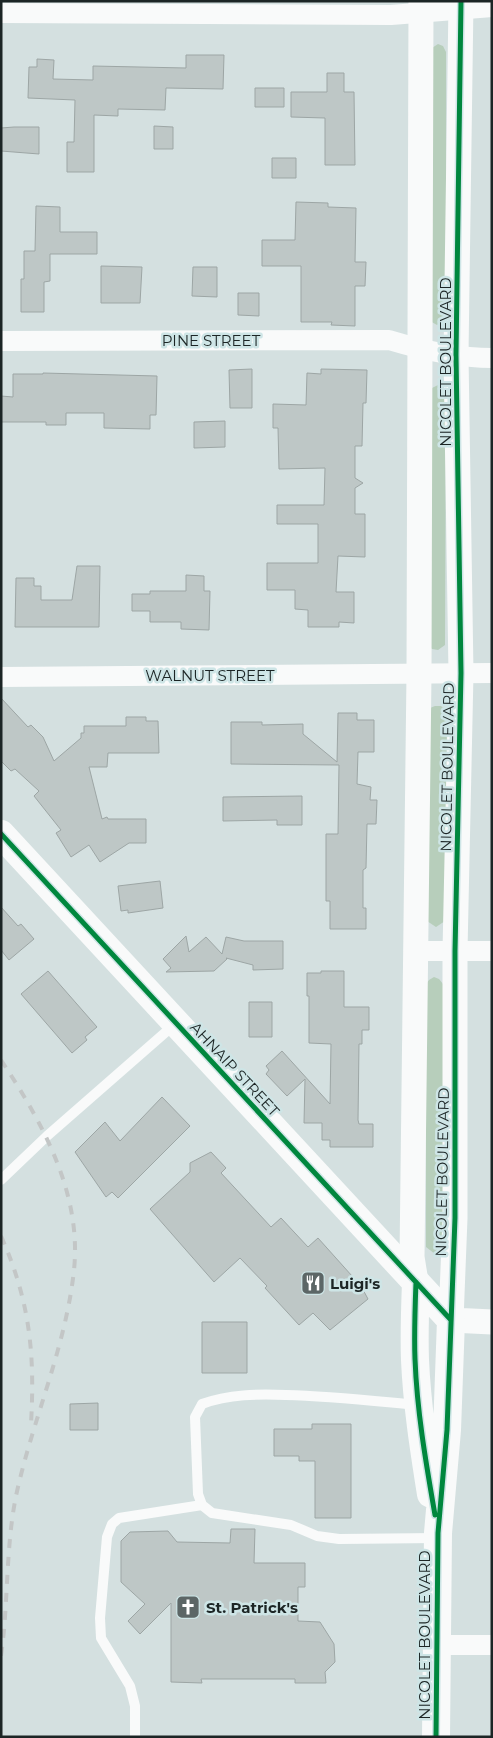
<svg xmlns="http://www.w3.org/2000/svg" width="493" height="1738" font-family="Montserrat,sans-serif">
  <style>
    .green { fill: #b7cebb }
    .building { fill: #bec7c6; stroke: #9da6a5 }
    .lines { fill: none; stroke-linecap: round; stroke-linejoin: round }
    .service { stroke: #f9fafa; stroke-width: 10 }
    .minor { stroke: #f9fafa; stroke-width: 20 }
    .tertiary { stroke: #f9fafa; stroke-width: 25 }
    .secondary { stroke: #f9fafa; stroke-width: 28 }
    .rail { stroke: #c3c6c6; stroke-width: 4; stroke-dasharray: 9 9; stroke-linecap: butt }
    .cycleway-casing { stroke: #cee5e6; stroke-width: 8 }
    .cycleway { stroke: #00873e; stroke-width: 5 }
    .labels { text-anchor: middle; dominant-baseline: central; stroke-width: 5; stroke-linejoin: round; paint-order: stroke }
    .street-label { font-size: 15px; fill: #1c2525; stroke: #cee5e6 }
    .poi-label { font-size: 15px; font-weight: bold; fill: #1c2525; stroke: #cee5e6; text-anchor: start }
  </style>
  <rect width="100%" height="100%" fill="#d4e0e0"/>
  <path class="green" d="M 438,44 L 443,46 L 446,52 L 446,319 L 443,322 L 437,325 L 430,321 L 432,48 Z
    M 438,385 L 442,387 L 446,391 L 445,645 L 438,650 L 432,649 L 429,646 L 432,388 Z
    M 435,706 L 441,706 L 447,712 L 445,921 L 436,927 L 427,921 L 430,708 Z
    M 434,977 L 439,979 L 443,984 L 443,1247 L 440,1252 L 435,1254 L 426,1247 L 426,984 L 429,980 Z"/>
  <path class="building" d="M 186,55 L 224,55 L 223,89 L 166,88 L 165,110 L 118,109 L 118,116 L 94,115 L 94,172 L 67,172 L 67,142 L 74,142 L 75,100 L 28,98 L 29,67 L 37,67 L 37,59 L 54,60 L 53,79 L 93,80 L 93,66 L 186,68 Z
    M 327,73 L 344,73 L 344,92 L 354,92 L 355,165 L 325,165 L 325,118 L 291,117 L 291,92 L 327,92 Z
    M 255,88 L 284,88 L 284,107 L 255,107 Z
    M 154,126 L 173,127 L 173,149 L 154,149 Z
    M 14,127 L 39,127 L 39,154 L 1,151 L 1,128 Z
    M 272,158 L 296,158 L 296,178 L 272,178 Z
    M 296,202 L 328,203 L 328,207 L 356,208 L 355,262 L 366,262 L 365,286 L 355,286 L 355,326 L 331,325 L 332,322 L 301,322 L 301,266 L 262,266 L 262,240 L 295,240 Z
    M 36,206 L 60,207 L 60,232 L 97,232 L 97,254 L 50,254 L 50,281 L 44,282 L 44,312 L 21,312 L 21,279 L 24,279 L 24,251 L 35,251 Z
    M 101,266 L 142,267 L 140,303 L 101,303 Z
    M 193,267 L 217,267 L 217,297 L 192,296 Z
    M 238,293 L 259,293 L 259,316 L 238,315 Z
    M 252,369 L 252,408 L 230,408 L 229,370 Z
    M 321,369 L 367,370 L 366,403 L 363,403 L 362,446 L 355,446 L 355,478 L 363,483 L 355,488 L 355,514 L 365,514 L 365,557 L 338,556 L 336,592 L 354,592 L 354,623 L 339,622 L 339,627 L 308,627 L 308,610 L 295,609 L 295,590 L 267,590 L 267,563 L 318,563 L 318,524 L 277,524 L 277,505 L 324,505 L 325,468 L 279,469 L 278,428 L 273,428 L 273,404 L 306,405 L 307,373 L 321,374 Z
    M 43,373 L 157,376 L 156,415 L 150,415 L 150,429 L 104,428 L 104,413 L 66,413 L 66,425 L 46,425 L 46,422 L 1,422 L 1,396 L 13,397 L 13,374 L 43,374 Z
    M 225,421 L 225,447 L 194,448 L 194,422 Z
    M 77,566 L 100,566 L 99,627 L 15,627 L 16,578 L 34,578 L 34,586 L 41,586 L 41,600 L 72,600 Z
    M 186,575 L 204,576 L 204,591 L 210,591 L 209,630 L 181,629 L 181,622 L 150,622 L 150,611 L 132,611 L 132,594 L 150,594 L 150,591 L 186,591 Z
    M 1,698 L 28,727 L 31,725 L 43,737 L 54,761 L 81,738 L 81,733 L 84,733 L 84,726 L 126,726 L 126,717 L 146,717 L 146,721 L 158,721 L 159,753 L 108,753 L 107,767 L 89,767 L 102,819 L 107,817 L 108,819 L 146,819 L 146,843 L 129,843 L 100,862 L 89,845 L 71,857 L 56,833 L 61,830 L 34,796 L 39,791 L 15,769 L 11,771 L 1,761 Z
    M 338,713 L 357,713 L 357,720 L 374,720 L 374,752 L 358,752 L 357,784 L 371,787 L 370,800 L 377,800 L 376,824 L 367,824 L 366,868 L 363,870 L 363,908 L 366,908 L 366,929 L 330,929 L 330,901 L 326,901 L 326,834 L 338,834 L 339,765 L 231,764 L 231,722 L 262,722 L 262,725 L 303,724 L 303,734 L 337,762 Z
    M 302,796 L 302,825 L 277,825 L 277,820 L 223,821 L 223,797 Z
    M 160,881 L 163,908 L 128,913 L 128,910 L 121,911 L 118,886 Z
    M 1,907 L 18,926 L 21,924 L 34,939 L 9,960 L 1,950 Z
    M 186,936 L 189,952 L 206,937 L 222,954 L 226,937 L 244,941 L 283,941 L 283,969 L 253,970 L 253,965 L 226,958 L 227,959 L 214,971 L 166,972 L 171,968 L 163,959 Z
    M 48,971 L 97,1027 L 85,1037 L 87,1040 L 72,1053 L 21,994 Z
    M 321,971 L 344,971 L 344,1007 L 369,1007 L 369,1030 L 362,1030 L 362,1044 L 359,1044 L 358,1120 L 359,1124 L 373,1124 L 373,1147 L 330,1147 L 330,1140 L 322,1140 L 322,1123 L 304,1123 L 305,1079 L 287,1096 L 266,1074 L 269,1070 L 266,1066 L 282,1051 L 330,1104 L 331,1044 L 309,1043 L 309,996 L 307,996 L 307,973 L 321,973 Z
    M 249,1002 L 272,1002 L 272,1037 L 249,1037 Z
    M 162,1097 L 190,1126 L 118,1198 L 112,1192 L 106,1197 L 75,1152 L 105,1122 L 120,1141 Z
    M 211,1152 L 226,1168 L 221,1173 L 271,1227 L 281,1218 L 308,1247 L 318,1238 L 361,1286 L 368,1299 L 330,1330 L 313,1313 L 299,1325 L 265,1288 L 267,1286 L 240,1258 L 214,1282 L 150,1209 L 190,1172 L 190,1163 Z
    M 202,1322 L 247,1322 L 247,1373 L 202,1373 Z
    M 98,1403 L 98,1430 L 70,1430 L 70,1404 Z
    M 312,1424 L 351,1424 L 351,1518 L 315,1518 L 315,1461 L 299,1461 L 299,1456 L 274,1456 L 274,1429 L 312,1429 Z
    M 231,1529 L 255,1529 L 254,1563 L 305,1563 L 305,1587 L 298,1587 L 298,1621 L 320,1622 L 334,1644 L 335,1662 L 325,1672 L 326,1683 L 295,1683 L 295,1679 L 201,1679 L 202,1683 L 171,1682 L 171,1603 L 140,1634 L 128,1621 L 145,1604 L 121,1582 L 121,1541 L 130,1532 L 168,1531 L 177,1542 L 230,1543 Z"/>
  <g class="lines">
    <path class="service" d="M 1,1180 L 47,1136 L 175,1024
      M 418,1405 C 374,1401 330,1396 286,1395 C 258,1394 229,1394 202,1404 L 195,1417 L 198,1494 L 202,1505 L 212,1513 L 291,1525 L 317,1536 L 339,1539 L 438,1538
      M 135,1737 L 135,1706 L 130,1686 L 101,1638 L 100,1618 L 107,1537 L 112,1524 L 119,1518 L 202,1505"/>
    <path class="minor" d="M 1,13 L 391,15 L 492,7
      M 1,341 L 389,340 C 422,350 457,358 492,358
      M 1,677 L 492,673
      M 416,951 L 492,951
      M 437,1645 L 492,1645"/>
    <path class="tertiary" d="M 461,1 L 456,355 L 461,673 L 455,951 L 455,1218 L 451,1320 L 492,1322
      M 416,1282 L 412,1257 L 419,674 L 421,1"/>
    <path class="secondary" d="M 1,834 L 451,1320 L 447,1430 L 438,1533 L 436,1737
      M 416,1282 C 415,1308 414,1334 415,1360 C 417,1405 424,1450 431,1494"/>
    <path class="rail" d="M 1,1060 C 42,1122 82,1193 74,1270 C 66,1345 35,1414 18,1487 C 5,1542 9,1600 1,1656
      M 1,1236 C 30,1301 35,1354 31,1424"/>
    <g class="cycleway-casing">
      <path id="cycleway" d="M 1,834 L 451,1320
        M 416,1282 C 415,1308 414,1334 415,1359 C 417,1412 426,1463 435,1515
        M 436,1737 L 438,1533 L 447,1430 L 455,1218 L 455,951 L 461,673 L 456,355 L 461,1"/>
    </g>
    <use href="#cycleway" class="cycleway"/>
  </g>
  <defs>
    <g id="restaurant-square" transform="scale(1.25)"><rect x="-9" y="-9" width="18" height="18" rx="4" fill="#5c6666" stroke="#cee5e6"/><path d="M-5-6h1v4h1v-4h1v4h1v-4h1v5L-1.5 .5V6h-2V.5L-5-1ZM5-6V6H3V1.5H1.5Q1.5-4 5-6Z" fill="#fff"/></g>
    <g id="church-square" transform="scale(1.25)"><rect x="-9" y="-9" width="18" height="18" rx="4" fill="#5c6666" stroke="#cee5e6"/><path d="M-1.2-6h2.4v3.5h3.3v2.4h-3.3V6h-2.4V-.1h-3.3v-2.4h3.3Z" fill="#fff"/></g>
  </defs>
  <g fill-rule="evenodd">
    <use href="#restaurant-square" x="313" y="1283"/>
    <use href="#church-square" x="188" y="1607"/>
  </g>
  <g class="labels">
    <g class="street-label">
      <text x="211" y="340">PINE STREET</text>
      <text transform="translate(445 362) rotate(-90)">NICOLET BOULEVARD</text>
      <text x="210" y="675">WALNUT STREET</text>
      <text transform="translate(447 767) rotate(-89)">NICOLET BOULEVARD</text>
      <text transform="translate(235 1069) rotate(47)">AHNAIP STREET</text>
      <text transform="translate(442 1172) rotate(-89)">NICOLET BOULEVARD</text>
      <text transform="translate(424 1635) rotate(-90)">NICOLET BOULEVARD</text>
    </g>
    <g class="poi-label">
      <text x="330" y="1283">Luigi's</text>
      <text x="206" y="1607">St. Patrick's</text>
    </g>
  </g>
  <rect width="493" height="1738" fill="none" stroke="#1c2525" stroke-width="5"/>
</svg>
